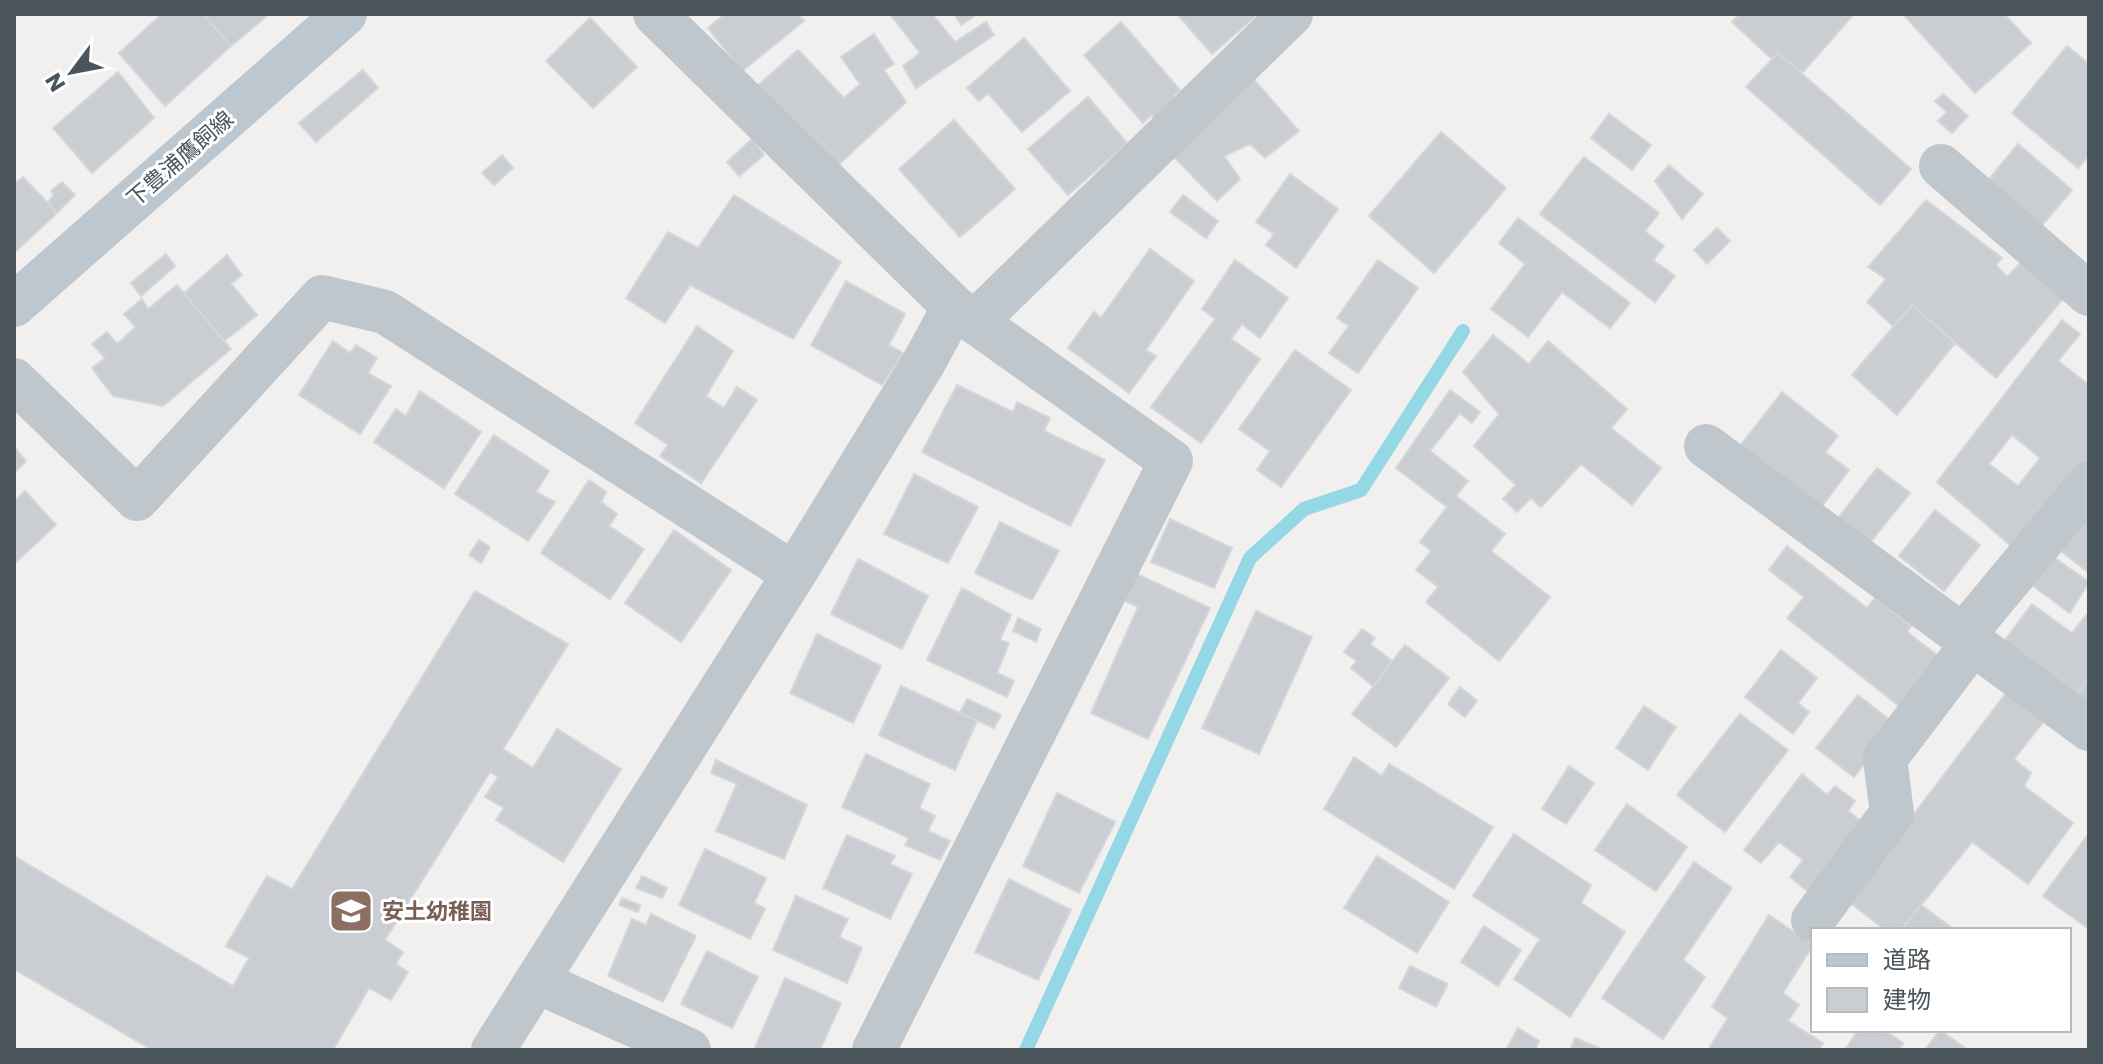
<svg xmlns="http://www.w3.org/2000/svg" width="2103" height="1064" font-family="Poppins,'Noto Sans JP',sans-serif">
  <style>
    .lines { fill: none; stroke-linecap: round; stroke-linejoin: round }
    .stream { stroke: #93d8e4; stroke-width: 14 }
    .building { fill: #cacdd1; stroke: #d4d6da; stroke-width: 2; fill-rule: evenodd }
    .street { stroke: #bfc7cd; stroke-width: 44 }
    .secondary { stroke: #bdc7cf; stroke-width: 44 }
    .labels { text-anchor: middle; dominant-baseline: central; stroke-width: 6; stroke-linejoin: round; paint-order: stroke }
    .street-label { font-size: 22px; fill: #49545b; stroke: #fff }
    .education-label { font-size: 22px; font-weight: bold; fill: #785e54; stroke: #fff; text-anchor: start }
  </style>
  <rect width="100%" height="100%" fill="#f2efef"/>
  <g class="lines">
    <path class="stream" d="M 1026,1050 L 1250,558 L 1304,509 L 1361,490 L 1463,331"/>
  </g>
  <path class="building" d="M 162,14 L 203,14 L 231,46 L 165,106 L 119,53 Z
    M 203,14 L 269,14 L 231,46 Z
    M 725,14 L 797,14 L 804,21 L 742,71 L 708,28 Z
    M 890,14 L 932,14 L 955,42 L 986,22 L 994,35 L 916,88 L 903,66 L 920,53 Z
    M 954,14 L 977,14 L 961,25 Z
    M 1177,14 L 1258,14 L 1212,54 Z
    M 1740,14 L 1854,14 L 1802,73 L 1778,53 L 1772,59 L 1732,22 Z
    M 1903,14 L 2004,14 L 2031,43 L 1975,93 Z
    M 590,18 L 637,67 L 593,108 L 546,61 Z
    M 1121,22 L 1180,90 L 1173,96 L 1182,105 L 1160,125 L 1151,115 L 1143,123 L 1084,55 Z
    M 874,34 L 894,64 L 884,70 L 906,102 L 836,167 L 757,86 L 798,50 L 844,98 L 860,84 L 841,57 Z
    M 1024,38 L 1070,91 L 1022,132 L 988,93 L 979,101 L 967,88 Z
    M 2067,46 L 2089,64 L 2089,155 L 2078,168 L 2012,113 Z
    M 1778,53 L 1911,169 L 1880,205 L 1746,87 Z
    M 363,70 L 378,88 L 316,142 L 299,123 Z
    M 118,72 L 154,118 L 92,173 L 53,128 Z
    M 1250,75 L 1299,131 L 1265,158 L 1250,144 L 1224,156 L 1240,179 L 1217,201 L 1170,153 Z
    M 1943,94 L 1968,116 L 1952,133 L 1938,121 L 1947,112 L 1935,101 Z
    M 1088,97 L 1127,143 L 1068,195 L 1028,149 Z
    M 1609,114 L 1651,145 L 1632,170 L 1591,138 Z
    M 954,120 L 1015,189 L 960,237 L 899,169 Z
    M 1441,132 L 1506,188 L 1434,273 L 1369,216 Z
    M 752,139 L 764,155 L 739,176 L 727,162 Z
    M 2018,144 L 2072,190 L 2038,230 L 1984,185 Z
    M 502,155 L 513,168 L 494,185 L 482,173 Z
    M 1584,157 L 1659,213 L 1645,231 L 1664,246 L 1653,260 L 1675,276 L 1655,302 L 1540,214 Z
    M 1669,165 L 1703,194 L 1682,219 L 1655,181 Z
    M 1290,174 L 1338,209 L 1296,268 L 1266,245 L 1274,234 L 1256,222 Z
    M 23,177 L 57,213 L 14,253 L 14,184 Z
    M 62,182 L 75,195 L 57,213 L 48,202 L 54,195 L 51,191 Z
    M 734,195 L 841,262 L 793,339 L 690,285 L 665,323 L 626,298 L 668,232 L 698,248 Z
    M 1183,195 L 1218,221 L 1206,238 L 1170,212 Z
    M 1926,200 L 2002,258 L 1996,265 L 2007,277 L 2025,258 L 2068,293 L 1996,378 L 1912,305 L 1893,326 L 1867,302 L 1886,279 L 1868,267 Z
    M 1518,218 L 1630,303 L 1610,328 L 1562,292 L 1528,337 L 1491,309 L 1525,264 L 1499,243 Z
    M 1717,228 L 1730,241 L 1707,264 L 1694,250 Z
    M 1150,249 L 1194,281 L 1146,350 L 1156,356 L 1129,393 L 1068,348 L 1094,312 L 1101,318 Z
    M 166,254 L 175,266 L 141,296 L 131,283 Z
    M 227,255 L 242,275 L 231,284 L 257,315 L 224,341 L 184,293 Z
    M 1235,260 L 1288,298 L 1260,338 L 1242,324 L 1231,339 L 1260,359 L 1201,443 L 1151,407 L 1215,319 L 1202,309 Z
    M 1378,260 L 1418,288 L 1358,373 L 1329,353 L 1349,326 L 1337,318 Z
    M 846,281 L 905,314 L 889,345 L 903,353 L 882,385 L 811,345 Z
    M 177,285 L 231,349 L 163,406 L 113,396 L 92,368 L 105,358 L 92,344 L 107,332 L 117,344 L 136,327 L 124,314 L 142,299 L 148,309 Z
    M 1912,305 L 1955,343 L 1897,415 L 1852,375 Z
    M 2062,320 L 2080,334 L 2058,361 L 2089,385 L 2089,461 L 2018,552 L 1937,482 ZM 2012,435 L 2040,458 L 2018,486 L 1989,464 Z
    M 697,326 L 733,351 L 706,396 L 724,408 L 737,387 L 757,400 L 701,483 L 660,456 L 668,445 L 635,423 Z
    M 1493,335 L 1529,364 L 1548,341 L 1627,409 L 1611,428 L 1661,468 L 1632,505 L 1581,464 L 1541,507 L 1531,498 L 1517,512 L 1503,499 L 1516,485 L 1474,446 L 1499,414 L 1463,372 Z
    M 333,341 L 350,353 L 356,345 L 377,358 L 368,373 L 391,386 L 360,434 L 299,395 Z
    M 1295,350 L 1351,390 L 1281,487 L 1257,470 L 1270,451 L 1239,429 Z
    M 957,385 L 1013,412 L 1017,402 L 1050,418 L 1044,431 L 1105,460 L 1070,526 L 922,452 Z
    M 1450,390 L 1480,412 L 1472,423 L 1460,413 L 1430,451 L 1468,481 L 1456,496 L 1505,534 L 1491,551 L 1550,597 L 1499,661 L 1426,602 L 1438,587 L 1416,570 L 1431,551 L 1420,542 L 1447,507 L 1396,468 Z
    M 420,391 L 481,432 L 444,488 L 374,442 L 396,409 L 406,416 Z
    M 1782,392 L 1838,436 L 1825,452 L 1849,470 L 1820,509 L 1740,446 Z
    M 494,435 L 549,471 L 536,492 L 555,502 L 528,541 L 455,494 Z
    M 14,447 L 26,461 L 14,473 Z
    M 1877,468 L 1910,493 L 1864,550 L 1832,526 Z
    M 914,474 L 978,507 L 948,563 L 884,534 Z
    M 589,480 L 606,492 L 601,502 L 617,514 L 609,526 L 644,549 L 610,599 L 541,553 Z
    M 25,491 L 56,525 L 14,564 L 14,502 Z
    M 2089,504 L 2089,573 L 2056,547 Z
    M 1935,510 L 1980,545 L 1944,591 L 1899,556 Z
    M 1170,519 L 1232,548 L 1214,588 L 1151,562 Z
    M 1000,522 L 1059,551 L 1032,600 L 975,573 Z
    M 674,530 L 731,570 L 681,642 L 625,603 Z
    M 479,540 L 490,547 L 481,563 L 469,555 Z
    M 1787,546 L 1867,608 L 1875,598 L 1911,626 L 1907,632 L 1946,662 L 1907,712 L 1787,618 L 1804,597 L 1769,570 Z
    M 2046,552 L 2089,582 L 2070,613 L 2026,581 Z
    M 858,559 L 928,596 L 902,649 L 831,614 Z
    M 1128,570 L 1210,608 L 1148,739 L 1091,713 L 1138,607 L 1117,597 Z
    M 962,588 L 1011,615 L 1000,640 L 1009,643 L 997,673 L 1014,681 L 1007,697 L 927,660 Z
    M 475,591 L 568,644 L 503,749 L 533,768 L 557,729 L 621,769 L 563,862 L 496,820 L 504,808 L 485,797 L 498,777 L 490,772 L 385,940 L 403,952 L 396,964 L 408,972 L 391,1000 L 369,988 L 333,1050 L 152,1050 L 14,969 L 14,856 L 233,986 L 249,958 L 226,946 L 267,876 L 292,889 Z
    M 2032,604 L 2072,633 L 2086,615 L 2089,617 L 2089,678 L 2070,704 L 1997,651 Z
    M 1256,611 L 1312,637 L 1259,754 L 1202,728 Z
    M 1018,618 L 1041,629 L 1036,642 L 1013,631 Z
    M 1362,629 L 1375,638 L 1370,644 L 1392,661 L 1373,686 L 1351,668 L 1357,661 L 1344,652 Z
    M 817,634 L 881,666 L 853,723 L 790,693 Z
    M 1405,645 L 1449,678 L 1396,747 L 1352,714 Z
    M 1781,650 L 1817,678 L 1798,703 L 1809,712 L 1793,734 L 1745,697 Z
    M 2089,678 L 2089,708 L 2075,697 Z
    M 901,686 L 977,721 L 955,770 L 879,735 Z
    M 1460,687 L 1477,701 L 1465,717 L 1448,704 Z
    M 2006,693 L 2045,720 L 2014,759 L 2031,773 L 2024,786 L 2073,823 L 2028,884 L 1972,842 L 1901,930 L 1885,930 L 1848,901 Z
    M 1858,695 L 1895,724 L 1854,777 L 1816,748 Z
    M 967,699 L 1001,715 L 994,728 L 960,713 Z
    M 1644,706 L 1676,727 L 1648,770 L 1616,748 Z
    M 1740,714 L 1788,750 L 1725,832 L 1677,795 Z
    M 866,754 L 930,784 L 919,808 L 935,816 L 928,831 L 950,841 L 940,860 L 905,845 L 909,838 L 842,807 Z
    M 1354,757 L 1382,776 L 1389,764 L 1493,827 L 1454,889 L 1324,809 Z
    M 716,760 L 807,805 L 784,859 L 716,831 L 737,784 L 711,773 Z
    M 1569,766 L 1594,783 L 1566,824 L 1542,809 Z
    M 1802,774 L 1827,795 L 1835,786 L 1855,801 L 1848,811 L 1869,828 L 1815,897 L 1790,877 L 1803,860 L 1779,842 L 1761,863 L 1744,850 Z
    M 1057,793 L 1115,822 L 1079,893 L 1023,866 Z
    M 1627,804 L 1687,847 L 1656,891 L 1595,850 Z
    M 2089,833 L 2089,929 L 2043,896 Z
    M 1514,834 L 1591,885 L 1581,903 L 1625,932 L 1570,1017 L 1514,979 L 1540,939 L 1473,896 Z
    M 847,835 L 895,856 L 890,864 L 912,874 L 890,919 L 823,888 Z
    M 705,849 L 766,878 L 754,903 L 765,909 L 750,939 L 679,905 Z
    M 1377,856 L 1449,902 L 1417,953 L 1344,908 Z
    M 1694,862 L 1732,888 L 1683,960 L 1705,977 L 1663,1039 L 1602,998 Z
    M 642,876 L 667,888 L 662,898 L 636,888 Z
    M 1009,879 L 1071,910 L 1038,980 L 975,952 Z
    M 796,896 L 848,919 L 839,937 L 862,948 L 847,983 L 773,950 Z
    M 622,898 L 640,905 L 638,912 L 619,905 Z
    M 1921,905 L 1955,930 L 1901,930 Z
    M 651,914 L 696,936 L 663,1002 L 608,976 L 632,919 L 646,925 Z
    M 1769,915 L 1813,945 L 1783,993 L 1799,1005 L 1788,1021 L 1823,1043 L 1819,1050 L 1708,1050 L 1728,1018 L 1712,1007 Z
    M 1484,926 L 1521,950 L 1498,986 L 1461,962 Z
    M 707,951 L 758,977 L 732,1028 L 681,1004 Z
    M 1410,966 L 1448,984 L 1436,1007 L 1399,988 Z
    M 785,978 L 841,1003 L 820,1050 L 754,1050 Z
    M 1518,1028 L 1539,1041 L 1535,1050 L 1506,1050 Z
    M 1858,1030 L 1884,1030 L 1903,1043 L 1899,1050 L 1845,1050 Z
    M 1940,1030 L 1968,1050 L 1925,1050 Z
    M 1575,1038 L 1604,1050 L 1570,1050 Z"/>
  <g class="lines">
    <path class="street" d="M 655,14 L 954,307 L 1171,461 L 874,1050
      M 1941,166 L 2089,294
      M 975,322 L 1291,14
      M 14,380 L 137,499 L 322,297 L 385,312 L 794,574
      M 1706,446 L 2089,729
      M 1962,637 L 2089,484
      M 1813,920 L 1892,813 L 1885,759 L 1972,644
      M 538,982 L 689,1050
      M 493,1050 L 794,574 L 924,362 L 954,307"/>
    <path class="secondary" d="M 14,305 L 345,14"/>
  </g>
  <defs>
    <g id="school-square" transform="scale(2.3)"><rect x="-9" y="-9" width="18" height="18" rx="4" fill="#8d6e63" stroke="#fff"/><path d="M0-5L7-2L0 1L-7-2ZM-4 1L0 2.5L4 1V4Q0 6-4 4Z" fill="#fff"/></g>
  </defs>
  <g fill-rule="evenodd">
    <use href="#school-square" x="351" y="911"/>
  </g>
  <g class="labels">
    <g class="street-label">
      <text transform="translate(180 159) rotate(-41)">下豊浦鷹飼線</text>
    </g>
    <g class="education-label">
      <text x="382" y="911">安土幼稚園</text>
    </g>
  </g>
  <rect width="2103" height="1064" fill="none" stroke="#49545b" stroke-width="32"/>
  <rect x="1811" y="928" width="260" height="104" fill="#ffffff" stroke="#b6bbbd" stroke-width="2"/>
  <rect x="1827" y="954" width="40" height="12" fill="#bdc7cf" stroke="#b6bbbd" stroke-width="2"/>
  <text x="1883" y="968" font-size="24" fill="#49545b">道路</text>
  <rect x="1827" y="988" width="40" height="24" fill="#cacdd1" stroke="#b6bbbd" stroke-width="2"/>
  <text x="1883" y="1008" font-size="24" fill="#49545b">建物</text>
  <g transform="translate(72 72) rotate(238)" stroke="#ffffff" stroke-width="6" paint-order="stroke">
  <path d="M0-6L14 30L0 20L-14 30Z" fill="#49545b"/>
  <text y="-12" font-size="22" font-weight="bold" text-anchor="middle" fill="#49545b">N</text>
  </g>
</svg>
